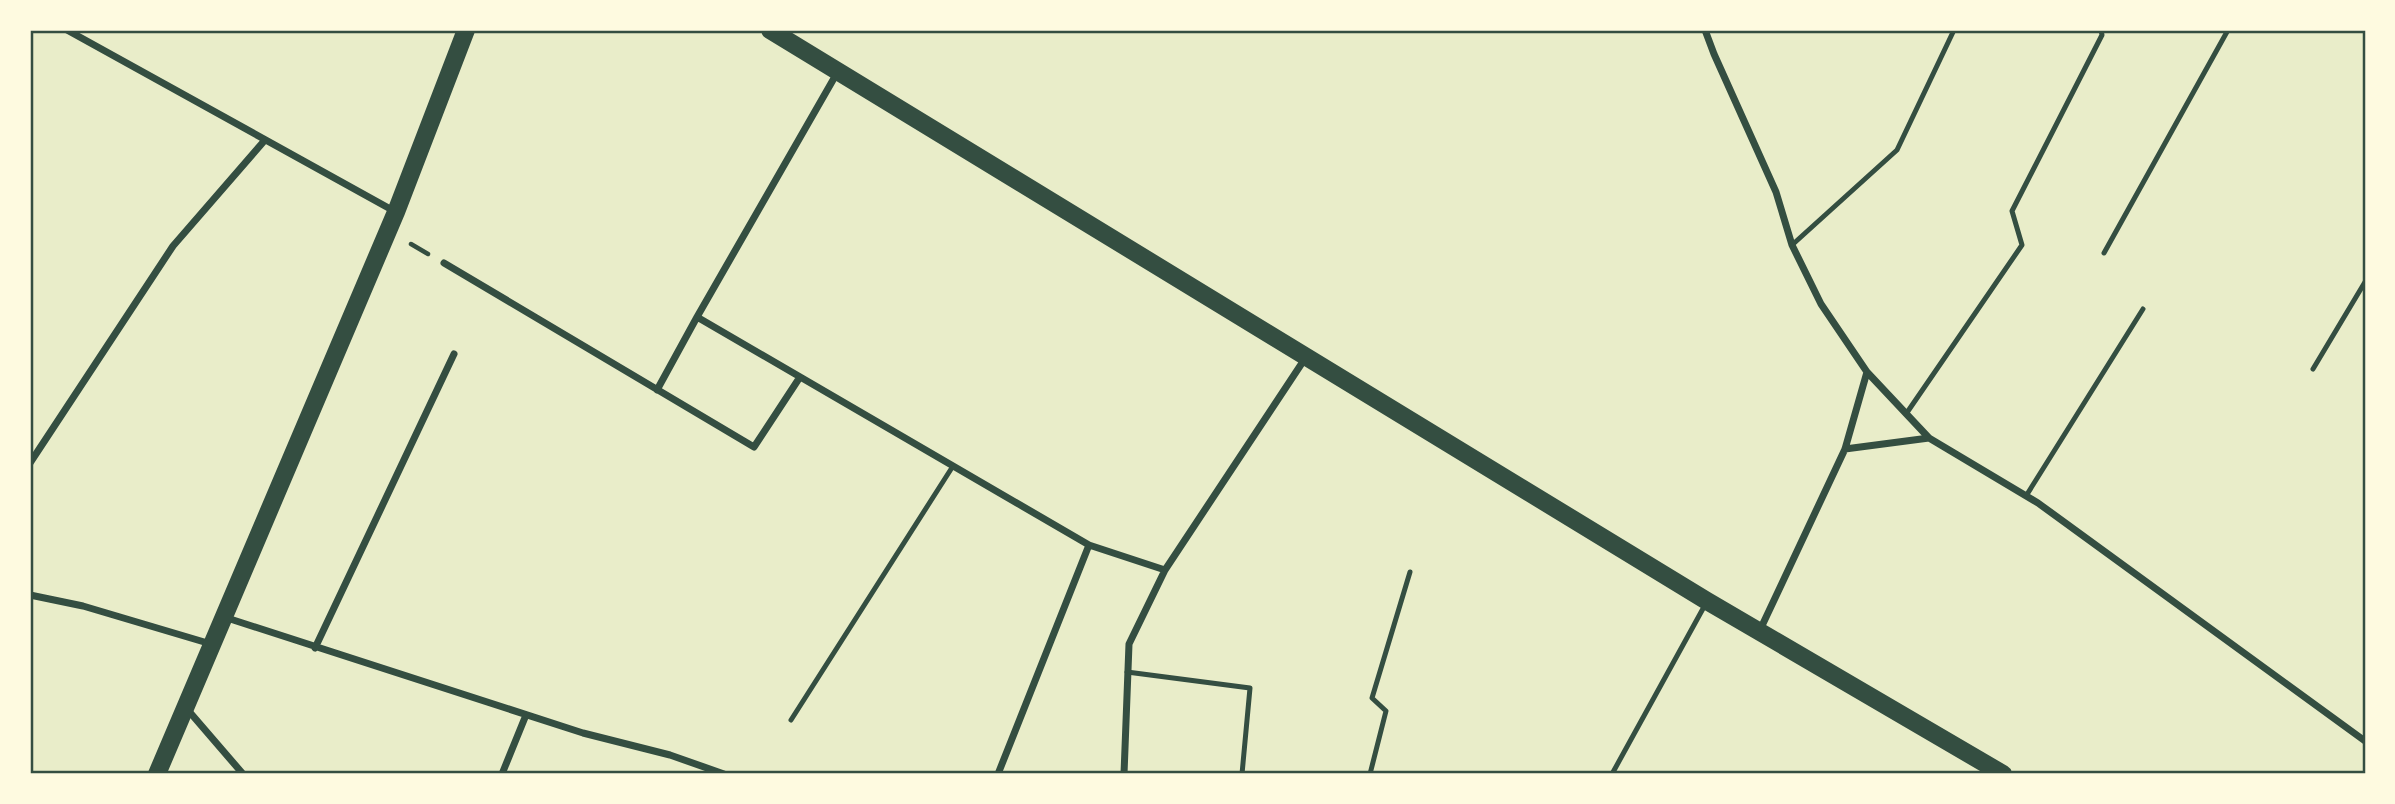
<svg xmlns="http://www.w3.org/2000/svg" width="2395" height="804" font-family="'Titillium Web',sans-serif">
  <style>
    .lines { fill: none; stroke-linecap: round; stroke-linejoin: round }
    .path { stroke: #344e41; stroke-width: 4.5 }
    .service { stroke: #344e41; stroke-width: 5 }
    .minor { stroke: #344e41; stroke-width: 7 }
    .primary { stroke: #344e41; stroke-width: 18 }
    .neatline { fill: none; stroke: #344e41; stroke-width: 2.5 }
  </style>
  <rect width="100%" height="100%" fill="#e9edc9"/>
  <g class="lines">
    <path class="path" d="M 411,244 L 428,254"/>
    <path class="service" d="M 1792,245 L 1897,150 L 1954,30
      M 2104,253 L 2228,30
      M 2313,369 L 2365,282
      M 1906,414 L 2022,245 L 2012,211 L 2102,35 L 2101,30
      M 2026,496 L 2143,309
      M 1127,672 L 1250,688 L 1242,774
      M 791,720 L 953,466
      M 1370,774 L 1386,711 L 1372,698 L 1410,572
      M 1612,774 L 1705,605"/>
    <path class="minor" d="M 67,30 L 394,211
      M 1705,30 L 1714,54 L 1776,192 L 1792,245 L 1821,304 L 1867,372 L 1929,438 L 2038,503 L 2365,741
      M 837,73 L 697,317 L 1089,545 L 1165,570
      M 444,263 L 754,447 L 800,377
      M 657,390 L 697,317
      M 1845,449 L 1929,438
      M 30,463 L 173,246 L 265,140
      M 30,595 L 83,606 L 211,644
      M 224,617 L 583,733 L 670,755 L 724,774
      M 1760,630 L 1845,449 L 1867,372
      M 315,648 L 454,354
      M 187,709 L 243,774
      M 502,774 L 526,715
      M 998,774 L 1089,545
      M 1124,774 L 1129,644 L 1165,570 L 1306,357"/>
    <path class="primary" d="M 770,30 L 1707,601 L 2003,774
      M 157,774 L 396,212 L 466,30"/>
  </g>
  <rect width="2395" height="804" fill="none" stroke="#fefae0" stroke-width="63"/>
  <rect x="32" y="32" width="2332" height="740" class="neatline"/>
</svg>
